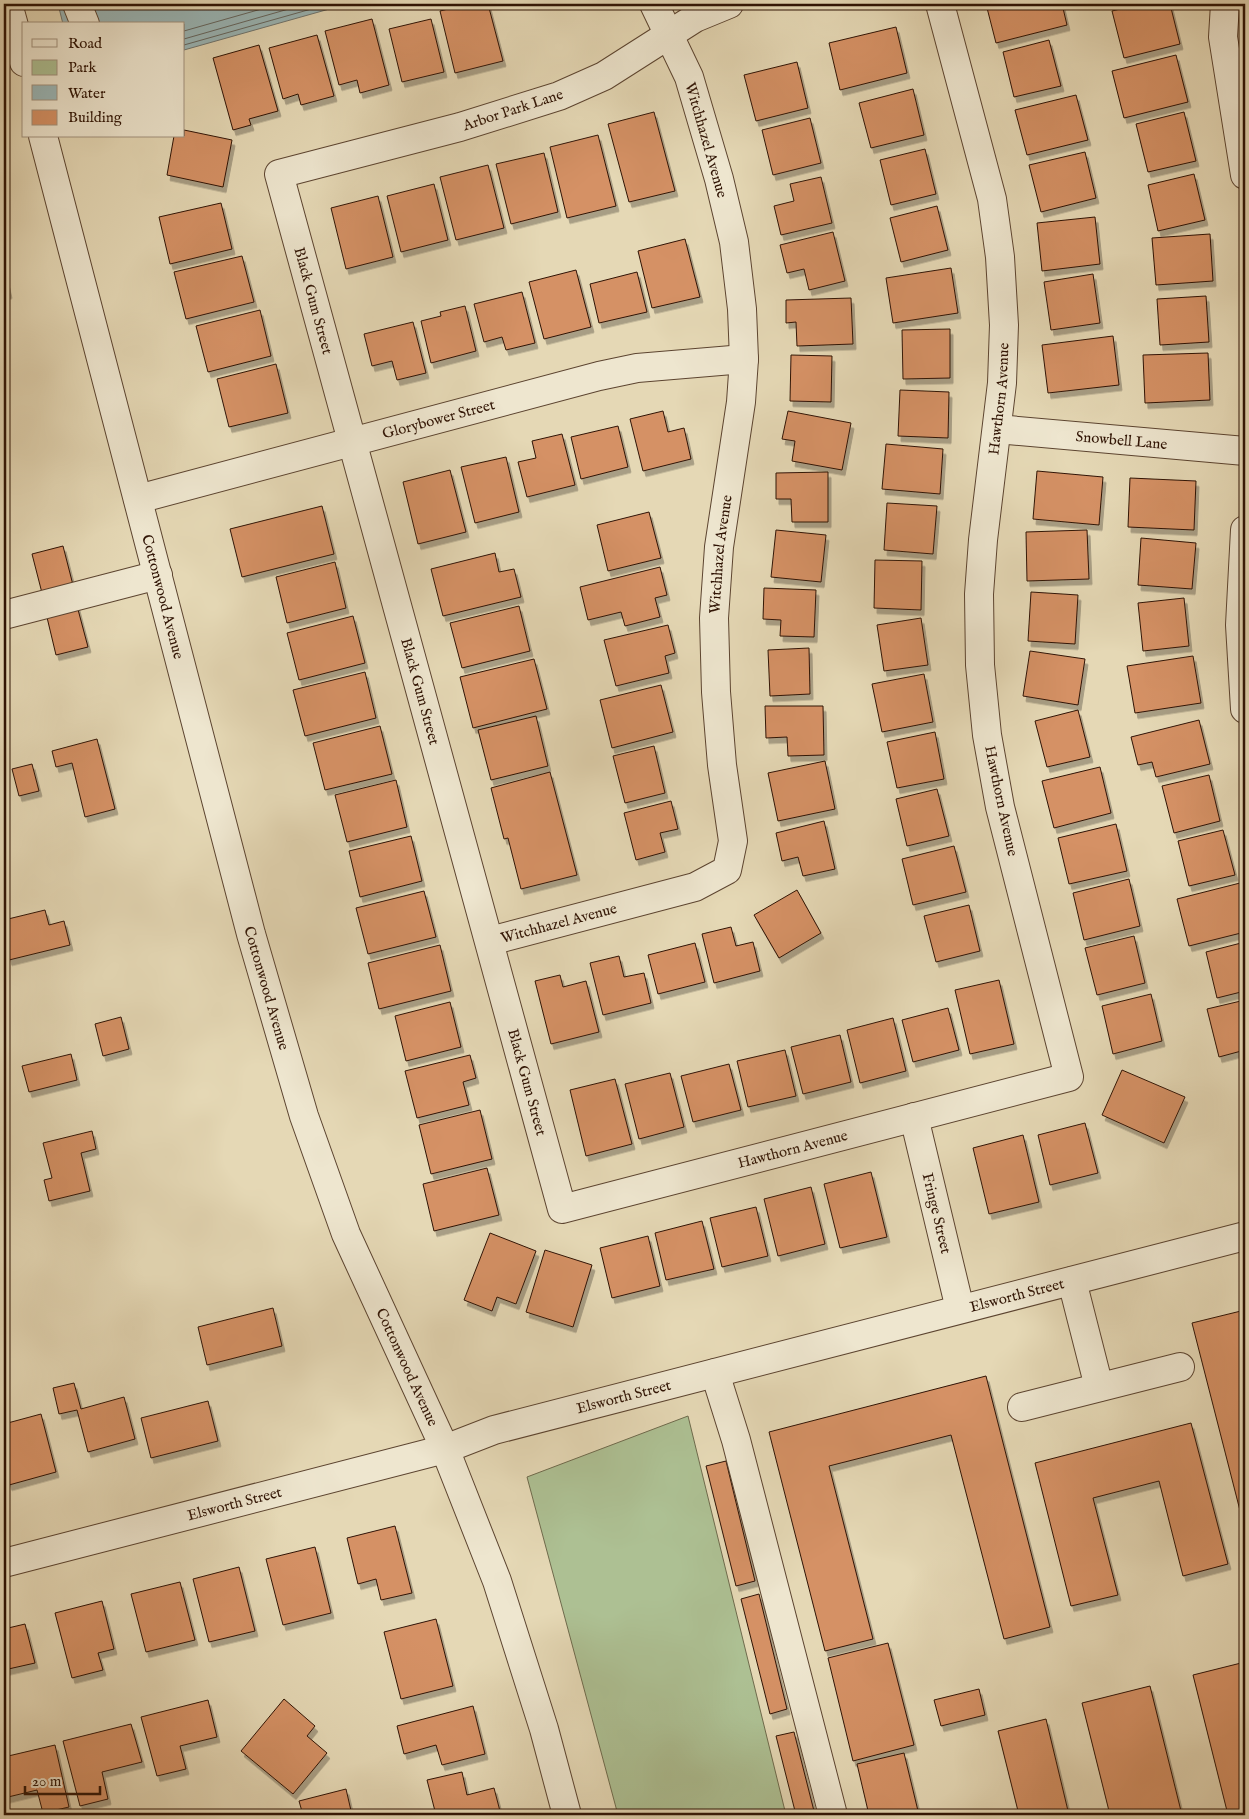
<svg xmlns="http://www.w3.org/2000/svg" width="1249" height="1819" font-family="'IM FELL English',serif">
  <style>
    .green { fill: #adc093; stroke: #6e6a4c }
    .water { fill: #9ab7b8; stroke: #6f7570 }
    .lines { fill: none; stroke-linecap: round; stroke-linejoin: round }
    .shore { stroke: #64655e; stroke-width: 1 }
    .building { fill: #d59165; stroke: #2f1304; filter: url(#shadow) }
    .minor-casing { stroke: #5c4430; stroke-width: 30 }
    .minor { stroke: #eee6cf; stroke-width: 28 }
    .labels { text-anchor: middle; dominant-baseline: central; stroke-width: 4; stroke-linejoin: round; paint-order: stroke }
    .street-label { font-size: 15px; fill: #2f1304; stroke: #eee6cf }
  </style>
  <defs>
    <filter id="shadow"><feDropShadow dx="3" dy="5.5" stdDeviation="0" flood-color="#0004"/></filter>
  </defs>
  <rect width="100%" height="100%" fill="#e5d8b5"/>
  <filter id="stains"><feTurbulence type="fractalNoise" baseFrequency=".004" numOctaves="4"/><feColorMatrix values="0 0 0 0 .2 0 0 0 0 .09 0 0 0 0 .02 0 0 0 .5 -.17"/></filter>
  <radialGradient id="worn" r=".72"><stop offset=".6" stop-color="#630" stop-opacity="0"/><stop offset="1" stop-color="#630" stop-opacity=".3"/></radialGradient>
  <path class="green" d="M 688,1416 L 786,1815 L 618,1815 L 527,1477 Z"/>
  <path class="water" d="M 58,4 L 347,4 L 184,50 L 184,24 L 63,24 Z"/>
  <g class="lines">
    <path class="shore" d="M 184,31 L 279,4
      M 184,39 L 306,4
      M 184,45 L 329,4"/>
  </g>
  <path class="building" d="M 469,4 L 488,4 L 503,61 L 455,73 L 440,11 Z
    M 986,4 L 1062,4 L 1067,25 L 996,43 Z
    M 1141,4 L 1170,4 L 1180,44 L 1124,58 L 1112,11 Z
    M 372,19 L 389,85 L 360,93 L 357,80 L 339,85 L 325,31 Z
    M 431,19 L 444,72 L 402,82 L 389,29 Z
    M 896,27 L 907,73 L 840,90 L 829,43 Z
    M 317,35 L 334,96 L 301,105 L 298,94 L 283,99 L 269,48 Z
    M 1049,40 L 1061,86 L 1014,97 L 1003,52 Z
    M 259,45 L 278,111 L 249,119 L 251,125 L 233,130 L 213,58 Z
    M 1176,55 L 1188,102 L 1124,118 L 1112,71 Z
    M 797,62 L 808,108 L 756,121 L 744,75 Z
    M 913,89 L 924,135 L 871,148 L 859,103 Z
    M 1076,95 L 1088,140 L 1027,155 L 1015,110 Z
    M 654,112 L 675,191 L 629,202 L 608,124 Z
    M 1184,112 L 1196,161 L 1148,172 L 1136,124 Z
    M 810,118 L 821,163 L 773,175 L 762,130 Z
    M 184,130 L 232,140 L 223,187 L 167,175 L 174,136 L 184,136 Z
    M 598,135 L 616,206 L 567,218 L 550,147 Z
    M 925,149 L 936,194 L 891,205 L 880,160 Z
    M 1085,152 L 1096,198 L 1041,212 L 1029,165 Z
    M 544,153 L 558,212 L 511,224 L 496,164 Z
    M 488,165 L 504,228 L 456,240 L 440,177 Z
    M 1194,174 L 1205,220 L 1158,231 L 1148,185 Z
    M 821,177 L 832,223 L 781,235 L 774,206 L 794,201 L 790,184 Z
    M 434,184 L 448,240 L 401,252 L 387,196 Z
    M 378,196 L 393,257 L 346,269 L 331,208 Z
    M 221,203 L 232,249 L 170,264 L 159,217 Z
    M 937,206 L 948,250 L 901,262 L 890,218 Z
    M 1095,217 L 1100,264 L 1042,271 L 1037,223 Z
    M 833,232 L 845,281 L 809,290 L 804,269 L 787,273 L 780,245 Z
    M 1210,234 L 1213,281 L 1156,285 L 1152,238 Z
    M 685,239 L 700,297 L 652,308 L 638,251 Z
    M 242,256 L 254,302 L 186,319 L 174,272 Z
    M 951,268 L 958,313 L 893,323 L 886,278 Z
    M 4,270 L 9,293 L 4,294 Z
    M 576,270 L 591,327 L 544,339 L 529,282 Z
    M 637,272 L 647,312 L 599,323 L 590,284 Z
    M 1093,274 L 1100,323 L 1051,330 L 1044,282 Z
    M 522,292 L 535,343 L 506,350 L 502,337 L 484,342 L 474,304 Z
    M 1206,296 L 1209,342 L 1160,345 L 1157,299 Z
    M 851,298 L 853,344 L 797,346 L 796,322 L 786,323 L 786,300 Z
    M 465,306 L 476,351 L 431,363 L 421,321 L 441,316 L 440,312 Z
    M 260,310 L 271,356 L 208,372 L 196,326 Z
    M 413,322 L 426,373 L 397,380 L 392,361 L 372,366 L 364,334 Z
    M 950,329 L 950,378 L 903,379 L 902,330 Z
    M 1113,336 L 1119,385 L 1048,393 L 1042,345 Z
    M 1208,353 L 1210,400 L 1145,403 L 1143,355 Z
    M 791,355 L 832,356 L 831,402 L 790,401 Z
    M 276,364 L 288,413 L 229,427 L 217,379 Z
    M 900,390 L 949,392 L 948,438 L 898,436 Z
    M 663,411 L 668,432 L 684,428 L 691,459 L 643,471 L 630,419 Z
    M 788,411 L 851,423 L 842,470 L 792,461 L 795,441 L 782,439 Z
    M 618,426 L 628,467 L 581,479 L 571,437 Z
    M 562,434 L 575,485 L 527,497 L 518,462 L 536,458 L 532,441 Z
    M 886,444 L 943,449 L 940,494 L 882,489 Z
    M 506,457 L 519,512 L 475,523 L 461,467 Z
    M 450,470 L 466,532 L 418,544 L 403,482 Z
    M 1037,471 L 1103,477 L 1099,525 L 1033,519 Z
    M 828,472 L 828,522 L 792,522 L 791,499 L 776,499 L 776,473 Z
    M 1130,478 L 1196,481 L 1194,530 L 1128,527 Z
    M 887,503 L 937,506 L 933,554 L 884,550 Z
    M 322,506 L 334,554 L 242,577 L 230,529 Z
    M 649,512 L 661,558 L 608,571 L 597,525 Z
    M 776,530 L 826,535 L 821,582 L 771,577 Z
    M 1087,530 L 1089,579 L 1027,581 L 1026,532 Z
    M 1141,538 L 1196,543 L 1192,589 L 1138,585 Z
    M 63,546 L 73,585 L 42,593 L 32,554 Z
    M 495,553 L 499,572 L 514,569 L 521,597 L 443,616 L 431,569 Z
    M 875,560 L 922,561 L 921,610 L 874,608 Z
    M 335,562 L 346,608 L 287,623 L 276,577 Z
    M 660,567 L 667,595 L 655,598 L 660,617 L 625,626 L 621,612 L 588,620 L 580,587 Z
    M 764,588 L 816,590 L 814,637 L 780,636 L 781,620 L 763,619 Z
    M 1031,592 L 1078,595 L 1075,644 L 1028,641 Z
    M 1184,598 L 1189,646 L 1143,651 L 1138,603 Z
    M 76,602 L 88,647 L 56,655 L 45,609 Z
    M 519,606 L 530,651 L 462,668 L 450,623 Z
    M 353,616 L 365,663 L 299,680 L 287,633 Z
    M 921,618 L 928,665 L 884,671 L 877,625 Z
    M 668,625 L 675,653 L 665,656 L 669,673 L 616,686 L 604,640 Z
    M 809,648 L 810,694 L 770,696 L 768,650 Z
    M 1030,651 L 1085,659 L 1078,705 L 1023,696 Z
    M 1193,656 L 1201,703 L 1135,713 L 1127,666 Z
    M 534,659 L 547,709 L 473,728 L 460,677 Z
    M 365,672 L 376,718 L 305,736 L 293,690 Z
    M 924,674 L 933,722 L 882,732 L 872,684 Z
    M 661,685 L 673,732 L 612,748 L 600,700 Z
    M 765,706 L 823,706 L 824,755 L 788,756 L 787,737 L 766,738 Z
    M 1078,710 L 1090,757 L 1047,767 L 1035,721 Z
    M 536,716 L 548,766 L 491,780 L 478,730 Z
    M 1199,720 L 1210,764 L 1156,777 L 1152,762 L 1138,765 L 1131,737 Z
    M 380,726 L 392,774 L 325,790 L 313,743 Z
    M 935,732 L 944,779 L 897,788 L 887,742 Z
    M 97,739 L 115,809 L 85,817 L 72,763 L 56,767 L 52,751 Z
    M 654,746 L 665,793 L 625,803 L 613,756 Z
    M 825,761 L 835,809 L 778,821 L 768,773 Z
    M 32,764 L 39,791 L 19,796 L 12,769 Z
    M 1100,767 L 1111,813 L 1054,828 L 1042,781 Z
    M 550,772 L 577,875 L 521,889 L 508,838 L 504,839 L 491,788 Z
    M 1209,775 L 1220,821 L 1174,833 L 1162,786 Z
    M 396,780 L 407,827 L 347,842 L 335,795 Z
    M 937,789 L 949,836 L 907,846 L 896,799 Z
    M 671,801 L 678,829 L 660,833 L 665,852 L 636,860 L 624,813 Z
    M 824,821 L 835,869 L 803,876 L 798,857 L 782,861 L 776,833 Z
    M 1116,824 L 1127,871 L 1069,884 L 1058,838 Z
    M 1223,830 L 1235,875 L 1189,886 L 1178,841 Z
    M 411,836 L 422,881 L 360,897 L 349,851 Z
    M 954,846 L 966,892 L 913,905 L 902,859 Z
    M 1129,879 L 1140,926 L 1084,940 L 1073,893 Z
    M 1240,883 L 1245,902 L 1245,932 L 1189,946 L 1177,899 Z
    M 797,890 L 821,933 L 779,958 L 754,915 Z
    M 424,891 L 436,937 L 368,954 L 356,908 Z
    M 969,905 L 980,951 L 936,962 L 924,916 Z
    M 45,910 L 49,925 L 64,921 L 70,945 L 9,960 L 4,938 L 4,920 Z
    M 731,927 L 736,946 L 753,942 L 760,971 L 714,983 L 702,934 Z
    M 1134,936 L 1145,983 L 1097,995 L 1085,948 Z
    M 1245,942 L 1245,991 L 1217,998 L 1206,952 Z
    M 695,943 L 705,982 L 658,994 L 648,955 Z
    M 440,945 L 451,991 L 379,1009 L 368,963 Z
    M 619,956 L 624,977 L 644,973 L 651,1003 L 603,1015 L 590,963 Z
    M 560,975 L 563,987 L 586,981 L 599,1032 L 551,1044 L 535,981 Z
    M 999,980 L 1014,1044 L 970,1054 L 955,990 Z
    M 1151,994 L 1162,1041 L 1113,1054 L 1102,1006 Z
    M 1245,1000 L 1245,1050 L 1219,1057 L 1207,1009 Z
    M 450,1002 L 461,1047 L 406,1061 L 395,1016 Z
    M 948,1008 L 959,1050 L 913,1062 L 902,1020 Z
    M 121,1017 L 129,1049 L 103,1056 L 95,1024 Z
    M 893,1018 L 906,1071 L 860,1083 L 847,1030 Z
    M 840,1035 L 851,1082 L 803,1094 L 791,1047 Z
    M 785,1050 L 796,1096 L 748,1107 L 737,1061 Z
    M 71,1054 L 77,1080 L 29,1092 L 22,1066 Z
    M 470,1055 L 476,1078 L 463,1082 L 469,1105 L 417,1118 L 405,1071 Z
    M 729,1064 L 741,1110 L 693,1122 L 681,1076 Z
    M 1122,1070 L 1185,1097 L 1164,1143 L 1102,1115 Z
    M 670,1073 L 684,1127 L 639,1139 L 625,1084 Z
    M 615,1079 L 632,1144 L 586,1156 L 570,1090 Z
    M 480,1110 L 492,1159 L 431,1174 L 419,1125 Z
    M 1085,1123 L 1098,1173 L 1050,1185 L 1038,1135 Z
    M 92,1131 L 96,1149 L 81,1153 L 90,1191 L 49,1201 L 44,1180 L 52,1178 L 43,1143 Z
    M 1023,1135 L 1039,1202 L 989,1214 L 973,1148 Z
    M 487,1168 L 499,1215 L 434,1231 L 423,1184 Z
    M 871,1172 L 887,1237 L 840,1248 L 824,1184 Z
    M 811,1187 L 825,1244 L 778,1256 L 764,1199 Z
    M 756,1207 L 768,1256 L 722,1267 L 710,1218 Z
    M 702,1221 L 714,1269 L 666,1280 L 655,1233 Z
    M 490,1233 L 536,1251 L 516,1304 L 497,1297 L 492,1311 L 464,1300 Z
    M 648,1236 L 660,1286 L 612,1298 L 600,1248 Z
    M 545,1250 L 592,1265 L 573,1327 L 526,1312 Z
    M 273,1308 L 282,1346 L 207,1365 L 198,1327 Z
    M 1245,1310 L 1245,1353 L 1243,1353 L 1245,1362 L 1245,1530 L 1192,1323 Z
    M 986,1376 L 1050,1627 L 1004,1639 L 951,1435 L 829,1466 L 873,1639 L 825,1651 L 769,1432 Z
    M 74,1383 L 81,1409 L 124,1397 L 135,1439 L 88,1452 L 77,1410 L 59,1414 L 53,1388 Z
    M 208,1401 L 218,1441 L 151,1458 L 141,1418 Z
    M 41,1414 L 56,1472 L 9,1485 L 4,1467 L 4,1424 Z
    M 1191,1423 L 1228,1564 L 1183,1576 L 1159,1481 L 1093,1498 L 1118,1595 L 1071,1606 L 1035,1463 Z
    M 726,1461 L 755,1581 L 736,1586 L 706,1466 Z
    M 395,1526 L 412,1593 L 381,1600 L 376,1579 L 358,1584 L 347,1538 Z
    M 315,1547 L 331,1613 L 283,1625 L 266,1559 Z
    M 239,1567 L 255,1631 L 209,1642 L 193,1579 Z
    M 180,1582 L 195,1640 L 146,1652 L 131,1594 Z
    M 759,1594 L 787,1709 L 770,1714 L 741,1599 Z
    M 102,1601 L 114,1649 L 98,1653 L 103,1670 L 72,1678 L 55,1613 Z
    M 436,1619 L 453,1686 L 401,1699 L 384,1632 Z
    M 25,1624 L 35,1663 L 4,1670 L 4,1629 Z
    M 888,1643 L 914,1745 L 853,1761 L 828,1658 Z
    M 1245,1662 L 1245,1815 L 1228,1815 L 1193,1675 Z
    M 1150,1686 L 1182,1815 L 1110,1815 L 1082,1703 Z
    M 979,1689 L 985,1715 L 941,1726 L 934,1700 Z
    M 284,1699 L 315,1726 L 307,1736 L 327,1753 L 293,1794 L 241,1751 Z
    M 208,1700 L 217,1737 L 180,1746 L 186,1769 L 157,1776 L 141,1717 Z
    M 473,1706 L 485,1754 L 442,1765 L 436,1745 L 404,1754 L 397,1726 Z
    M 1046,1719 L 1069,1815 L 1019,1815 L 998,1731 Z
    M 131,1724 L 142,1762 L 102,1772 L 108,1799 L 80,1806 L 63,1741 Z
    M 794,1732 L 815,1815 L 796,1815 L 776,1736 Z
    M 55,1745 L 69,1807 L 43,1813 L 37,1790 L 4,1798 L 4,1757 Z
    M 904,1753 L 919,1815 L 869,1815 L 857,1764 Z
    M 462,1772 L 467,1795 L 494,1788 L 501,1815 L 436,1815 L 427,1780 Z
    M 346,1789 L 352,1815 L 303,1815 L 299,1801 Z"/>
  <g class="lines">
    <g class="minor-casing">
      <g id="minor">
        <path d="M 8,4 L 24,62"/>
        <path d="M 77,4 L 85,24"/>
        <path id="s1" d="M 729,4 L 695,18 L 604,76 L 559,96 L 460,127 L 279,174 L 562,1209 L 1069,1077 L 1000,807 L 987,735 L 980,665 L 979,594 L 983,540 L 1002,383 L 1004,325 L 1000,257 L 992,199 L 940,4"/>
        <path d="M 1225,4 L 1223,37 L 1245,175"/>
        <path id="s2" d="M 43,136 L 251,934 L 304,1116 L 346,1234 L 445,1449 L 497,1581 L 544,1729 L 567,1815"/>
        <path id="s3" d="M 997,429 L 1245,451"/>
        <path id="s4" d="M 138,499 L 599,376 L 637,368 L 744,359"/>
        <path d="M 1245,530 L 1240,625 L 1245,709"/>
        <path d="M 4,615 L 158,575"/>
        <path id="s5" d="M 490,941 L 695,887 L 727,870 L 733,841 L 722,765 L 716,692 L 714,618 L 719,547 L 741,402 L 744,359 L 742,309 L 734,242 L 719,179 L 689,77 L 654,4"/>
        <path id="s6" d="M 914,1117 L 960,1309"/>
        <path d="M 1072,1281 L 1099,1387"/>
        <path d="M 715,1373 L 736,1440 L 833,1815"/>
        <path d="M 1022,1407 L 1180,1367"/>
        <path id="s7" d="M 4,1563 L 445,1449 L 494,1430 L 1245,1236"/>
      </g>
    </g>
    <use href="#minor" class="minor"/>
  </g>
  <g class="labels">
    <g class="street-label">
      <text transform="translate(513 110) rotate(-18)">Arbor Park Lane</text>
      <text transform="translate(706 140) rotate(74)">Witchhazel Avenue</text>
      <text stroke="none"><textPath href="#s1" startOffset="616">Black Gum Street</textPath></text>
      <text stroke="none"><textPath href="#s1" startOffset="2771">Hawthorn Avenue</textPath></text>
      <text stroke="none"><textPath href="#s4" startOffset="311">Glorybower Street</textPath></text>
      <text stroke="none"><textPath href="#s3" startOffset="125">Snowbell Lane</textPath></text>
      <text stroke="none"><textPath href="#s5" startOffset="566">Witchhazel Avenue</textPath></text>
      <text stroke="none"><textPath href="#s2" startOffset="476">Cottonwood Avenue</textPath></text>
      <text stroke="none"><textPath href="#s1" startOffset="1021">Black Gum Street</textPath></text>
      <text transform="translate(1001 801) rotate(78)">Hawthorn Avenue</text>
      <text stroke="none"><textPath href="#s5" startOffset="71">Witchhazel Avenue</textPath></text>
      <text stroke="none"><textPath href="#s2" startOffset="881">Cottonwood Avenue</textPath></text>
      <text stroke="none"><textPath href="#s1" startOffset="1426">Black Gum Street</textPath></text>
      <text stroke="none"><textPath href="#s1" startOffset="1796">Hawthorn Avenue</textPath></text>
      <text stroke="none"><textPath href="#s6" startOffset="99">Fringe Street</textPath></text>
      <text stroke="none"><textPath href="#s7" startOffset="1048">Elsworth Street</textPath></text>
      <text stroke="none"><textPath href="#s2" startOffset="1286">Cottonwood Avenue</textPath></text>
      <text stroke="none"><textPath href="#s7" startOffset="642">Elsworth Street</textPath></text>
      <text stroke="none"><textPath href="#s7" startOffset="238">Elsworth Street</textPath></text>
    </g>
  </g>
  <rect width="1249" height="1819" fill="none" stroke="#e5d8b5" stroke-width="20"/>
  <rect x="5" y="5" width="1239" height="1809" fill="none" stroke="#2f1304" stroke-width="2.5"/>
  <rect x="10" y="10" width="1229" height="1799" fill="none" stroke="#2f1304"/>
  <rect x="22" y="22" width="162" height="115" fill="#eee6cf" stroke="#a2927e"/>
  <rect x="32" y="39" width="25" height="8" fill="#eee6cf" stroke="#a2927e"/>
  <text x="68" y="48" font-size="15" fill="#2f1304">Road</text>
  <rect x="32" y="60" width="25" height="15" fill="#adc093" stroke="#a2927e"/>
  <text x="68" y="72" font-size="15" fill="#2f1304">Park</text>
  <rect x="32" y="85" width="25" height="15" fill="#9ab7b8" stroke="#a2927e"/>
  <text x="68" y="98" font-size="15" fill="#2f1304">Water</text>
  <rect x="32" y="110" width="25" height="15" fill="#d59165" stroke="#a2927e"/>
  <text x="68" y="122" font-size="15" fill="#2f1304">Building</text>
  <path d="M25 1786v8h75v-8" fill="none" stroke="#2f1304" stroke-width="2.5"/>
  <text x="32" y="1786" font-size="15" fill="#2f1304" stroke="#eee6cf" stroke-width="4" paint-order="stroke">20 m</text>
  <rect width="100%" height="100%" filter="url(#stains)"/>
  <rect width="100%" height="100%" fill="url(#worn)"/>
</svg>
